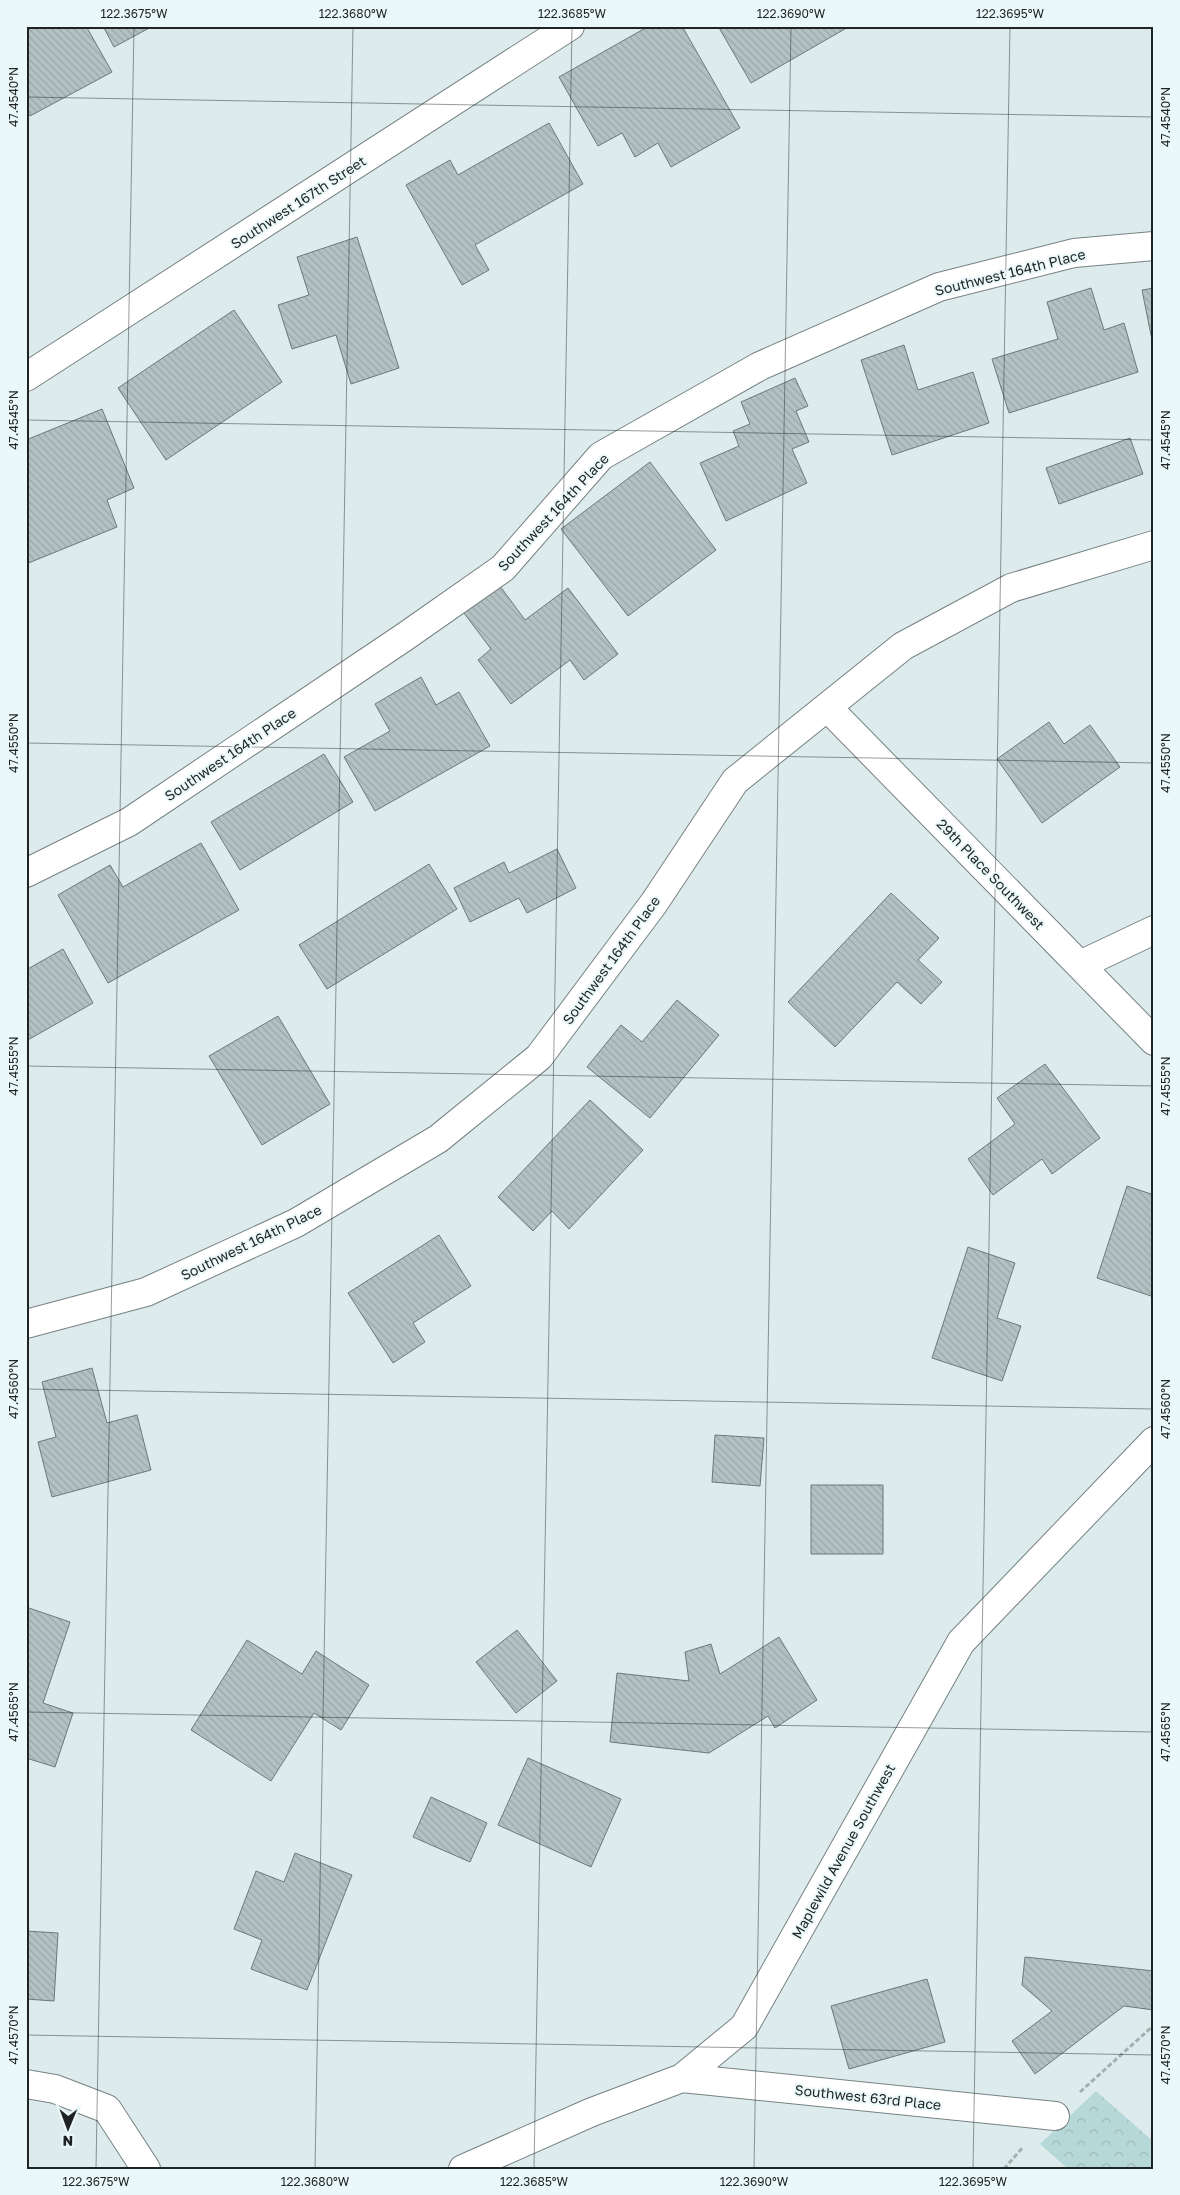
<svg xmlns="http://www.w3.org/2000/svg" width="1180" height="2195" font-family="'Golos Text',sans-serif">
  <style>
    .park { fill: url(#park-crowns) }
    .building { fill: url(#building-back-hatch); stroke: #6c7979 }
    .lines { fill: none; stroke-linecap: round; stroke-linejoin: round }
    .minor-casing { stroke: #768283; stroke-width: 30 }
    .path { stroke: #a4afb0; stroke-width: 3; stroke-dasharray: 5 2.5; stroke-linecap: butt }
    .minor { stroke: #fff; stroke-width: 28 }
    .ticks { fill: none; stroke: #1e2324; stroke-width: 1; stroke-opacity: 0.45 }
    .labels { text-anchor: middle; dominant-baseline: central; stroke-width: 4; stroke-linejoin: round; paint-order: stroke }
    .street-label { font-size: 14px; fill: #1e2324; stroke: #ebf8f9 }
    .neatline { fill: none; stroke: #1e2324; stroke-width: 2 }
    .ticks-label { font-size: 12px; text-anchor: middle; fill: #1e2324 }
  </style>
  <defs>
    <pattern id="park-crowns" width="20" height="18" patternUnits="userSpaceOnUse" patternTransform="scale(1.25)"><rect width="20" height="18" fill="#b7d8d9"/><path d="M2 6a3 3 0 1 1 6 0M12 15a3 3 0 1 1 6 0" fill="none" stroke="#9db9ba"/></pattern>
    <pattern id="building-back-hatch" width="6" height="6" patternUnits="userSpaceOnUse" patternTransform="scale(1.25)"><rect width="6" height="6" fill="#b4c1c2"/><path d="M-1 5l2 2M0 0l6 6M5-1l2 2" fill="none" stroke="#9aa6a7"/></pattern>
  </defs>
  <rect width="100%" height="100%" fill="#ddebec"/>
  <path class="park" d="M 1096,2091 L 1154,2142 L 1154,2169 L 1068,2169 L 1040,2144 Z"/>
  <path class="building" d="M 26,26 L 86,26 L 112,72 L 30,116 L 26,109 Z
    M 103,26 L 153,26 L 114,47 Z
    M 649,26 L 682,26 L 740,128 L 671,167 L 658,143 L 635,157 L 622,133 L 598,146 L 559,77 Z
    M 718,26 L 850,26 L 751,83 Z
    M 549,123 L 583,184 L 475,245 L 489,270 L 462,285 L 406,185 L 450,160 L 458,175 Z
    M 357,237 L 399,368 L 351,384 L 336,335 L 292,349 L 278,305 L 309,295 L 297,257 Z
    M 1091,288 L 1104,330 L 1124,323 L 1138,372 L 1009,413 L 992,359 L 1058,339 L 1047,302 Z
    M 1154,288 L 1154,350 L 1142,290 Z
    M 234,310 L 282,382 L 166,460 L 118,388 Z
    M 904,345 L 918,390 L 973,372 L 989,423 L 892,455 L 861,360 Z
    M 795,378 L 808,406 L 796,411 L 809,442 L 792,449 L 807,483 L 726,521 L 700,463 L 739,446 L 733,431 L 750,424 L 741,402 Z
    M 102,409 L 134,488 L 107,500 L 117,527 L 26,564 L 26,471 L 29,470 L 26,465 L 26,440 Z
    M 1130,438 L 1143,474 L 1059,504 L 1046,468 Z
    M 650,462 L 716,550 L 628,616 L 561,529 Z
    M 497,582 L 525,620 L 568,588 L 618,654 L 584,680 L 570,660 L 511,704 L 478,660 L 491,649 L 461,609 Z
    M 421,677 L 436,705 L 459,692 L 490,746 L 375,811 L 344,757 L 390,731 L 375,704 Z
    M 1049,722 L 1064,744 L 1090,725 L 1120,767 L 1042,823 L 997,759 Z
    M 324,754 L 353,802 L 240,870 L 211,822 Z
    M 201,843 L 239,910 L 108,983 L 58,895 L 110,865 L 123,887 Z
    M 557,849 L 576,888 L 527,913 L 519,898 L 470,922 L 454,888 L 504,862 L 509,873 Z
    M 429,864 L 457,909 L 327,989 L 299,945 Z
    M 891,893 L 939,938 L 918,960 L 942,982 L 921,1004 L 897,982 L 835,1047 L 788,1002 Z
    M 63,949 L 93,1003 L 26,1041 L 26,970 Z
    M 677,1000 L 719,1035 L 650,1118 L 587,1067 L 621,1025 L 642,1042 Z
    M 278,1016 L 330,1104 L 262,1145 L 209,1056 Z
    M 1045,1064 L 1100,1138 L 1052,1174 L 1042,1159 L 993,1195 L 968,1159 L 1015,1124 L 997,1098 Z
    M 590,1100 L 643,1150 L 569,1229 L 552,1211 L 533,1231 L 498,1197 Z
    M 1127,1186 L 1154,1195 L 1154,1297 L 1097,1278 Z
    M 439,1235 L 471,1286 L 413,1323 L 425,1342 L 393,1363 L 348,1293 Z
    M 968,1247 L 1015,1263 L 997,1318 L 1021,1326 L 1002,1381 L 932,1358 Z
    M 92,1368 L 107,1423 L 137,1415 L 151,1470 L 52,1497 L 38,1442 L 56,1437 L 42,1382 Z
    M 715,1435 L 764,1438 L 760,1486 L 712,1482 Z
    M 811,1485 L 883,1485 L 883,1554 L 811,1554 Z
    M 26,1607 L 70,1622 L 43,1703 L 73,1713 L 55,1767 L 26,1758 Z
    M 517,1630 L 557,1681 L 516,1713 L 476,1662 Z
    M 779,1637 L 817,1700 L 775,1728 L 768,1716 L 709,1753 L 610,1742 L 617,1673 L 689,1681 L 685,1652 L 711,1644 L 720,1674 Z
    M 247,1640 L 302,1674 L 316,1651 L 369,1685 L 341,1730 L 314,1713 L 271,1781 L 191,1730 Z
    M 528,1758 L 621,1799 L 591,1867 L 498,1825 Z
    M 431,1797 L 487,1823 L 470,1862 L 413,1837 Z
    M 295,1853 L 352,1875 L 307,1990 L 251,1969 L 262,1940 L 234,1929 L 256,1871 L 284,1882 Z
    M 26,1931 L 58,1933 L 54,2001 L 26,1999 Z
    M 1025,1957 L 1154,1971 L 1154,2010 L 1124,2006 L 1035,2074 L 1012,2041 L 1052,2011 L 1022,1985 Z
    M 927,1979 L 945,2042 L 849,2069 L 831,2006 Z"/>
  <g class="lines">
    <g class="minor-casing">
      <path id="minor" d="M 26,377 L 570,26
        M 827,707 L 1154,1041
        M 26,873 L 129,822 L 403,638 L 503,568 L 601,456 L 760,366 L 939,287 L 1074,253 L 1154,246
        M 1080,965 L 1154,930
        M 26,1324 L 146,1292 L 296,1223 L 438,1139 L 539,1057 L 654,903 L 735,781 L 903,646 L 1011,588 L 1154,545
        M 682,2078 L 1055,2116
        M 26,2084 L 55,2089 L 107,2109 L 146,2169
        M 463,2169 L 592,2112 L 682,2078 L 744,2027 L 961,1642 L 1154,1441"/>
    </g>
    <path class="path" d="M 1080,2092 L 1154,2025
      M 1004,2169 L 1023,2147"/>
    <use href="#minor" class="minor"/>
  </g>
  <path class="ticks" d="M 26,97 L 1154,117M 26,420 L 1154,440M 26,743 L 1154,763M 26,1066 L 1154,1086M 26,1389 L 1154,1409M 26,1712 L 1154,1732M 26,2035 L 1154,2055M 96,2169 L 134,26M 315,2169 L 353,26M 534,2169 L 572,26M 754,2169 L 791,26M 973,2169 L 1010,26"/>
  <g class="labels">
    <g class="street-label">
      <text transform="translate(298 202) rotate(-33)">Southwest 167th Street</text>
      <text transform="translate(1010 272) rotate(-14)">Southwest 164th Place</text>
      <text transform="translate(553 512) rotate(-47)">Southwest 164th Place</text>
      <text transform="translate(230 754) rotate(-34)">Southwest 164th Place</text>
      <text transform="translate(991 874) rotate(46)">29th Place Southwest</text>
      <text transform="translate(611 960) rotate(-54)">Southwest 164th Place</text>
      <text transform="translate(251 1242) rotate(-26)">Southwest 164th Place</text>
      <text transform="translate(843 1851) rotate(-61)">Maplewild Avenue Southwest</text>
      <text transform="translate(868 2097) rotate(6)">Southwest 63rd Place</text>
    </g>
  </g>
  <rect width="1180" height="2195" fill="none" stroke="#ebf8f9" stroke-width="55"/>
  <g transform="translate(68 2128) rotate(181)" stroke="#ebf8f9" stroke-width="4" paint-order="stroke">
  <path d="M0-4L9 19L0 12L-9 19Z" fill="#1e2324"/>
  <text y="-8" font-size="14" font-weight="bold" text-anchor="middle" fill="#1e2324">N</text>
  </g>
  <rect x="28" y="28" width="1124" height="2140" class="neatline"/>
  <g class="ticks-label">
    <text x="134" y="18">122.3675°W</text>
    <text x="353" y="18">122.3680°W</text>
    <text x="572" y="18">122.3685°W</text>
    <text x="791" y="18">122.3690°W</text>
    <text x="1010" y="18">122.3695°W</text>
    <text transform="translate(14 97) rotate(-90)" y="4">47.4540°N</text>
    <text transform="translate(1166 117) rotate(-90)" y="4">47.4540°N</text>
    <text transform="translate(14 420) rotate(-90)" y="4">47.4545°N</text>
    <text transform="translate(1166 440) rotate(-90)" y="4">47.4545°N</text>
    <text transform="translate(14 743) rotate(-90)" y="4">47.4550°N</text>
    <text transform="translate(1166 763) rotate(-90)" y="4">47.4550°N</text>
    <text transform="translate(14 1066) rotate(-90)" y="4">47.4555°N</text>
    <text transform="translate(1166 1086) rotate(-90)" y="4">47.4555°N</text>
    <text transform="translate(14 1389) rotate(-90)" y="4">47.4560°N</text>
    <text transform="translate(1166 1409) rotate(-90)" y="4">47.4560°N</text>
    <text transform="translate(14 1712) rotate(-90)" y="4">47.4565°N</text>
    <text transform="translate(1166 1732) rotate(-90)" y="4">47.4565°N</text>
    <text transform="translate(14 2035) rotate(-90)" y="4">47.4570°N</text>
    <text transform="translate(1166 2055) rotate(-90)" y="4">47.4570°N</text>
    <text x="96" y="2186">122.3675°W</text>
    <text x="315" y="2186">122.3680°W</text>
    <text x="534" y="2186">122.3685°W</text>
    <text x="754" y="2186">122.3690°W</text>
    <text x="973" y="2186">122.3695°W</text>
  </g>
</svg>
